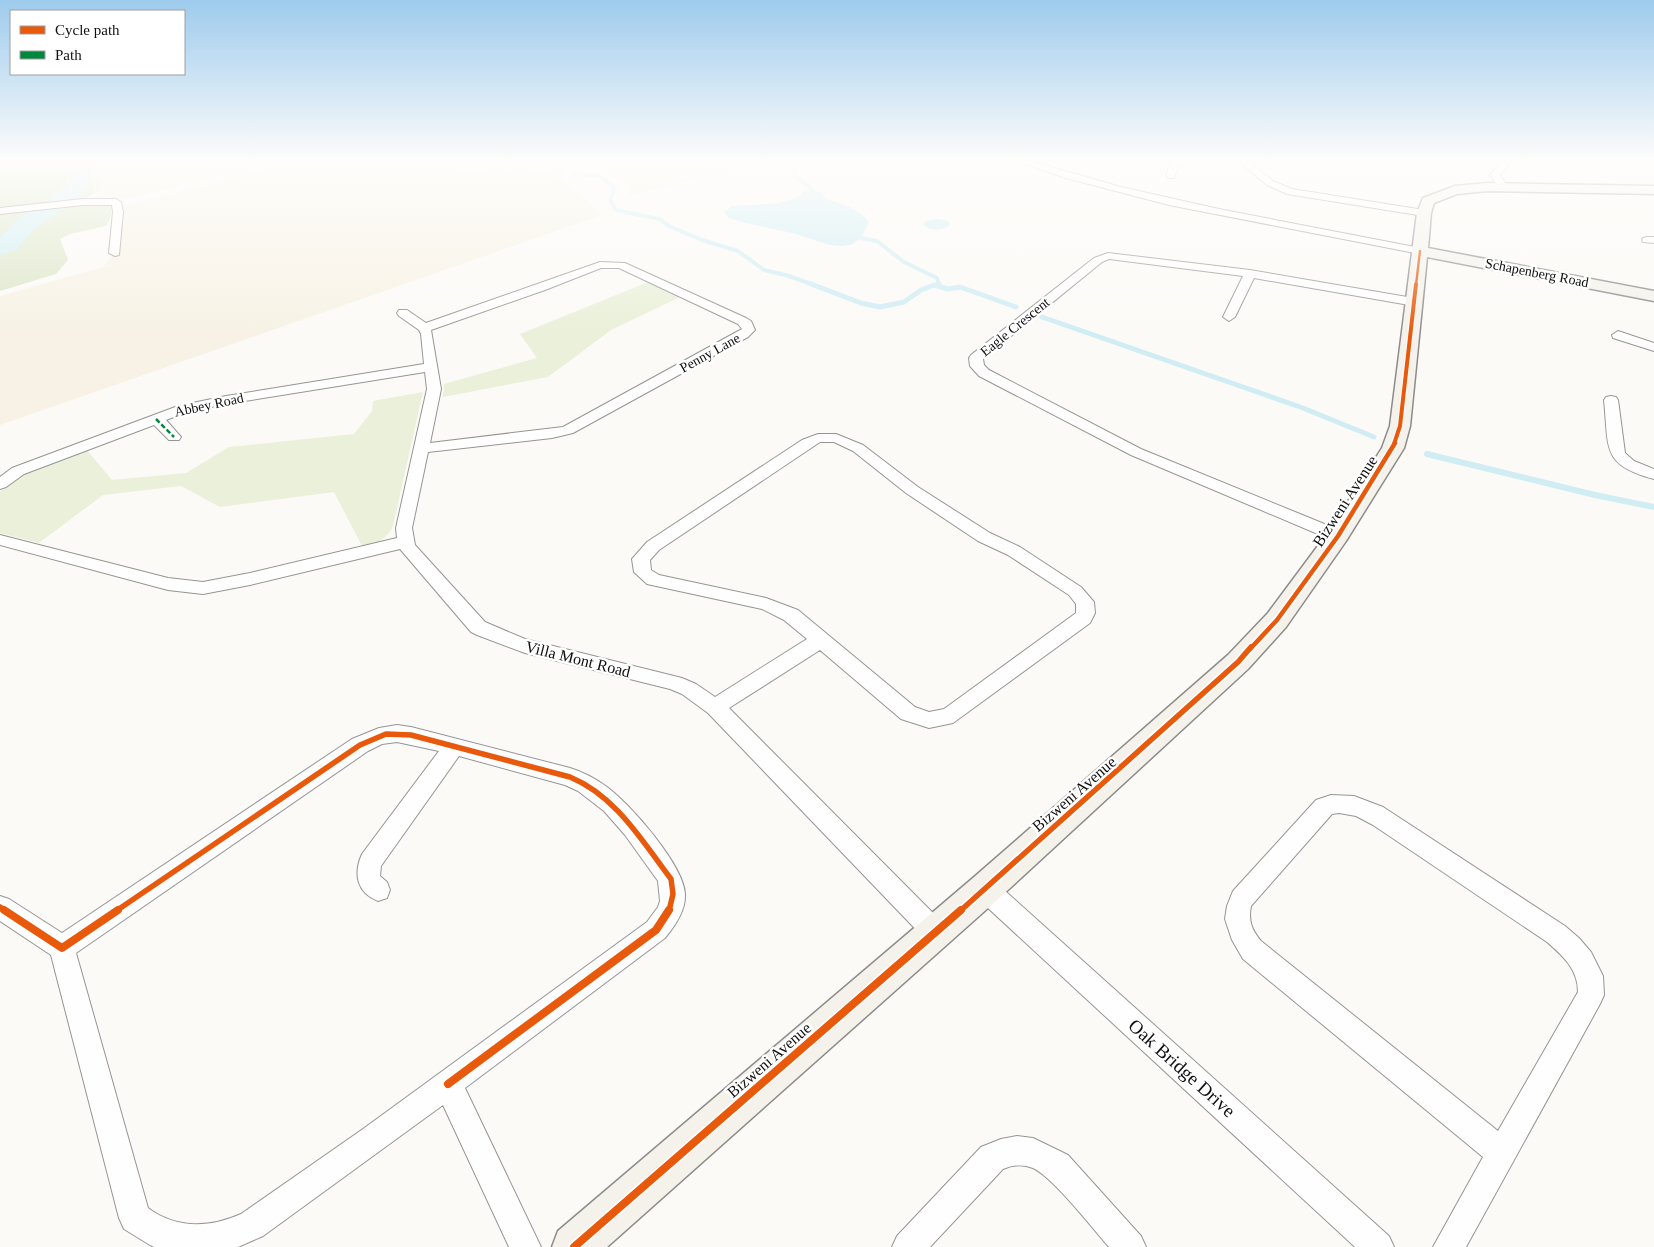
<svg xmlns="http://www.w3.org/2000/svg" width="1654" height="1247" font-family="'Times New Roman',serif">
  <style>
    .farmland { fill: #f7f2e5 }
    .green { fill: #eaf0d9 }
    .forest { fill: #dce6c8 }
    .water { fill: #d0edf4 }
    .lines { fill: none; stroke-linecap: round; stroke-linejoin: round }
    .stream-far2 { stroke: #d0edf4; stroke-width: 4 }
    .stream-far1 { stroke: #d0edf4; stroke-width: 5 }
    .stream { stroke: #d0edf4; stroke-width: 6 }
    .river { fill: #d0edf4; fill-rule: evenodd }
    .street-casing { stroke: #969594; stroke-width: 2 }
    .secondary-casing { stroke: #8d8c8b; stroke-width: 3 }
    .street { fill: #fffefe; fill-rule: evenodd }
    .secondary { fill: #f5f2ec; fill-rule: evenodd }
    .quiet { stroke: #00873e; stroke-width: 2.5; stroke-dasharray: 5 2.5; stroke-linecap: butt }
    .cycleway-far4-casing { stroke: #fff; stroke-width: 4.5 }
    .cycleway-far3-casing { stroke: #fff; stroke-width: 6 }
    .cycleway-far2-casing { stroke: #fff; stroke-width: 8 }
    .cycleway-far1-casing { stroke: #fff; stroke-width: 9 }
    .cycleway-casing { stroke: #fff; stroke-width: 11 }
    .cycleway-far4 { stroke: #e8590c; stroke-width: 2.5 }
    .cycleway-far3 { stroke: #e8590c; stroke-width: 4 }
    .cycleway-far2 { stroke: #e8590c; stroke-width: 4.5 }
    .cycleway-far1 { stroke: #e8590c; stroke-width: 5.5 }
    .cycleway { stroke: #e8590c; stroke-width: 8 }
    .labels { text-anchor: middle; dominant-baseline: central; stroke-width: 5; stroke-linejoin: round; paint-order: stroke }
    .far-street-label { font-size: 14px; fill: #101010; stroke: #fff }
    .street-label { font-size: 16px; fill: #101010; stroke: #fff }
    .near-street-label { font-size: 19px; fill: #101010; stroke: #fff }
  </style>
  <rect width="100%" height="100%" fill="#fcfaf7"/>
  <path class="farmland" d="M 106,161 L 274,161 L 130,198 L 111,201 L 95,201 Z
    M 298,161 L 388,161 L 456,170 L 518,169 L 547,171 L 565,182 L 602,215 L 0,425 L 0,296 L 103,267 L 115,253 L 117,207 Z
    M 639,161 L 715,161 L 733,169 L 628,196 L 630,185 L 605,171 Z"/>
  <path class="green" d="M 76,161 L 106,161 L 98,193 L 93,194 L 94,188 L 65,184 L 79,167 L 73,162 Z
    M 648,282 L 680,297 L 611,330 L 548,377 L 443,397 L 444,384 L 537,358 L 520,334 Z
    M 423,392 L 393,526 C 388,539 375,544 363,548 L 334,492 L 220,507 L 181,486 L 103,495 L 39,543 L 0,533 L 0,492 C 22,468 56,460 86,449 L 112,480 L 186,473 L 229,447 L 354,434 L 372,411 L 373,401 Z"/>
  <path class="forest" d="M 0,161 L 76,161 L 73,163 L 79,167 L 65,184 L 91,180 L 94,188 L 93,194 L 73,206 L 112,204 L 111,217 L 106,226 L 70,234 L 60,239 L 68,260 L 56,274 L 0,291 Z"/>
  <path class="water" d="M 813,190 L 822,193 L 826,199 C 843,204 858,208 869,222 L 861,238 L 851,245 L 841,246 L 830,245 L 792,233 L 741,222 L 729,218 L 724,212 L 732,206 L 780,203 L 800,196 L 803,192 Z
    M 937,219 L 948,221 L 950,225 C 943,232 930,231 923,224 L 926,221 Z"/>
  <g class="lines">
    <path class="stream-far2" d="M 455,161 C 491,161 528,158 563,170
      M 798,161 L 793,174 L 813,190
      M 572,174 L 600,176 L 615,188 L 610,200 L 616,210 L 659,219 L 671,227 L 702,240 L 738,251 L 764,270 L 789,276 L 814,285
      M 861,238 L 877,241 L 904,262 L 937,278 L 939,285
      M 933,285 L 935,285"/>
    <path class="stream-far1" d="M 811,284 L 861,303 L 880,307 L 904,302 L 921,290 L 934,285 L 948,289 L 960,287 L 1016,307
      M 939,284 L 940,287
      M 1042,317 L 1303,408 L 1374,437"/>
    <path class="stream" d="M 1427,454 L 1595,495 L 1654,507"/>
    <path class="river" d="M 79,161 L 99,161 L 84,195 L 34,229 L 16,250 L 0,255 L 0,238 L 18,219 L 67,186 Z"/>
    <g class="street-casing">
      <path id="street" d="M 1016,161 L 1030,161 L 1121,187 L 1219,209 L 1420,248 L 1425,251 L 1420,254 L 1169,205 L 1066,178 Z
        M 1177,161 L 1188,161 L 1178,167 L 1174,178 L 1168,178 L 1166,176 L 1169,166 Z
        M 1238,161 L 1248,161 L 1273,181 L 1292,189 L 1424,210 L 1429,213 L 1424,216 L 1287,194 L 1267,185 Z
        M 1502,161 L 1512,161 L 1500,175 L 1508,187 L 1503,190 L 1500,189 L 1490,175 Z
        M 83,199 L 116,199 L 121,202 L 123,212 L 119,255 L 115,256 L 109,253 L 113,212 L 112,205 L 83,205 L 0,214 L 0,208 Z
        M 1647,237 L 1654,237 L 1654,243 L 1643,242 L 1642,240 L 1643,238 Z
        M 1108,253 L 1250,270 L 1419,299 L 1421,302 L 1415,306 L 1254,278 L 1235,317 L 1229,321 L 1223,317 L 1243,276 L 1109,259 L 1102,262 L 983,359 L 984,365 L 989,370 L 1141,449 L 1344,532 L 1346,536 L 1344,540 L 1338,541 L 1332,540 L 1131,455 L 979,376 L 970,366 L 969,358 L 971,355 L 1094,258 Z
        M 600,262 L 625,263 L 746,318 L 751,321 L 755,330 L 748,337 L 573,433 L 552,438 L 428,452 L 412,528 L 415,545 L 485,622 L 525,639 L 682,678 L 696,684 L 715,697 L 807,639 L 784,620 L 762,609 L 647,584 L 634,572 L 632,559 L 647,542 L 802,440 L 818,434 L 836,434 L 863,445 L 918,487 L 990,533 L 1020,547 L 1081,587 L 1094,602 L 1095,613 L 1090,623 L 953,723 L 929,728 L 901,719 L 820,650 L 729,708 L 944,924 L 948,932 L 944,940 L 935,944 L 926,940 L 708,713 L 682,694 L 670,689 L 525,653 L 477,635 L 471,632 L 400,549 L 250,585 L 203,594 L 168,590 L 0,545 L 0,535 L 168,578 L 203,582 L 250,573 L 397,538 L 396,528 L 427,389 L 425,372 L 226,404 L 187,412 L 166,420 L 181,437 L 179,440 L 169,440 L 154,425 L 24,474 L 6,487 L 0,489 L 0,477 L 12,468 L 178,406 L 226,396 L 424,364 L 421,334 L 419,330 L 399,316 L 397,313 L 399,310 L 407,310 L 426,323 ZM 601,268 L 619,268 L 738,324 L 742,329 L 563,427 L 430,443 L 441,389 L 431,330 L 545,290 ZM 820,442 L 834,442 L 853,451 L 906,493 L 978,541 L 1008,555 L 1069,595 L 1076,604 L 1076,613 L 944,709 L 929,712 L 915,707 L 798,610 L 766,598 L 659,575 L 651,570 L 650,560 L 659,550 Z
        M 1618,331 L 1654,343 L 1654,351 L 1613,338 L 1612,335 Z
        M 1611,396 L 1616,397 L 1618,400 L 1625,453 L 1634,461 L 1654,469 L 1654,479 C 1601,465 1609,448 1604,400 L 1606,397 Z
        M 397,725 L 411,727 L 570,768 C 583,772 596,779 607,787 C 630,804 684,865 685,894 C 686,910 675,926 665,938 L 465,1088 L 541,1247 L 509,1247 L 443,1105 L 263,1236 L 238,1247 L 154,1247 L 150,1245 L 124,1229 L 119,1218 L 51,955 L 0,921 L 0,896 L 9,899 L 62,933 L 352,739 L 379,728 ZM 397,742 L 439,751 L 362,854 C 353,874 357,893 378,901 L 387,898 L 390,890 L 387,882 L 380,876 L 381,866 L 459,756 L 565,785 L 578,791 L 604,811 L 625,835 L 658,881 L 660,901 L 658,907 L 647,922 L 363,1129 L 241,1214 C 210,1228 176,1229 148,1208 L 76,953 L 368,751 L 382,744 Z
        M 1331,795 L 1354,796 L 1383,807 L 1565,926 L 1579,938 L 1591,952 L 1603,976 L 1604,995 L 1600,1004 L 1466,1247 L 1433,1247 L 1483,1157 L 1243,959 L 1232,940 L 1225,919 L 1227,906 L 1233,891 L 1316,800 ZM 1339,813 L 1356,816 L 1373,825 L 1547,942 C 1563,956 1578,969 1578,992 L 1498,1131 L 1261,941 C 1252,930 1248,921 1251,906 L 1332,814 Z
        M 985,878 L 994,881 L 1389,1236 L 1394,1247 L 1355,1247 L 976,897 L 973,889 L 976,881 Z
        M 1017,1136 L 1033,1138 L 1068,1155 L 1141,1236 L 1146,1247 L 1109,1247 C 1092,1228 1054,1178 1033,1168 C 1023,1164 1012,1165 1003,1169 L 930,1247 L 892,1247 L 897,1236 L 981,1147 L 1001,1139 Z"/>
    </g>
    <g class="secondary-casing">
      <path id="secondary" d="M 1488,183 L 1654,186 L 1654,194 L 1488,191 L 1457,194 L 1434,203 L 1431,213 L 1428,248 L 1654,291 L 1654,301 L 1427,257 L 1410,426 L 1404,448 L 1346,541 L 1286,627 L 1248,669 L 997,900 L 607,1247 L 552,1247 L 558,1231 L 973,878 L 1228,655 L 1268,613 L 1329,531 L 1382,448 L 1390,426 L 1417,213 L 1423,198 L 1455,186 Z"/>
    </g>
    <use href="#street" class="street"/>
    <use href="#secondary" class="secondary"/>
    <path class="quiet" d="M 156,419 L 174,437"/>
    <g class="cycleway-far4-casing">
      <path id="cycleway-far4" d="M 1416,285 L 1420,251"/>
    </g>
    <g class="cycleway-far3-casing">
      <path id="cycleway-far3" d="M 1394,444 L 1400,426 L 1416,284"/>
    </g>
    <g class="cycleway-far2-casing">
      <path id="cycleway-far2" d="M 1250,649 L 1277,620 L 1338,536 L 1395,443"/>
    </g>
    <g class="cycleway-far1-casing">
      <path id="cycleway-far1" d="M 0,907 L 6,911
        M 116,911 L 360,745 L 386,734 L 411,735 L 570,777 C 616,796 642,841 671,879 L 673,894 L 669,911
        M 960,911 L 1238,662 L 1251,647"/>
    </g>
    <g class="cycleway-casing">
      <path id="cycleway" d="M 4,910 L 62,948 L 118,910
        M 448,1084 L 656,930 L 669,910
        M 574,1247 L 961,910"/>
    </g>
    <use href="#cycleway-far4" class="cycleway-far4"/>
    <use href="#cycleway-far3" class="cycleway-far3"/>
    <use href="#cycleway-far2" class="cycleway-far2"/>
    <use href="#cycleway-far1" class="cycleway-far1"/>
    <use href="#cycleway" class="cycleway"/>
  </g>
  <linearGradient id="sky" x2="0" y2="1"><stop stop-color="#9ecbed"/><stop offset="0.48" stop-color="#fefdfb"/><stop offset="1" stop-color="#fefdfb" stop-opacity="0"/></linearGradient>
  <rect width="1654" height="335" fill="url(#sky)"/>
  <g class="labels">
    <g class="far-street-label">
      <text transform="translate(1537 273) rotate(11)">Schapenberg Road</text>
      <text transform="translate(1015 327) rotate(-39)">Eagle Crescent</text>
      <text transform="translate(710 353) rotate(-29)">Penny Lane</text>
      <text transform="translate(209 405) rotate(-12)">Abbey Road</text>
    </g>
    <g class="street-label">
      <text transform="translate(1345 501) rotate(-57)">Bizweni Avenue</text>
      <text transform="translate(578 659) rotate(14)">Villa Mont Road</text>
      <text transform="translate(1074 794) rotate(-41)">Bizweni Avenue</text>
      <text transform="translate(769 1060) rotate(-41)">Bizweni Avenue</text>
    </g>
    <g class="near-street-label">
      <text transform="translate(1182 1068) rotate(42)">Oak Bridge Drive</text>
    </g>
  </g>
  <rect x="10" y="10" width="175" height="65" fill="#ffffff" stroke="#9f9f9f"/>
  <rect x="20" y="26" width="25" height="8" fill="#e8590c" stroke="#9f9f9f"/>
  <text x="55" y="35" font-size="15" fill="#101010">Cycle path</text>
  <rect x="20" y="51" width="25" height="8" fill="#00873e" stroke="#9f9f9f"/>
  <text x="55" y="60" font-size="15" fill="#101010">Path</text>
</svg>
